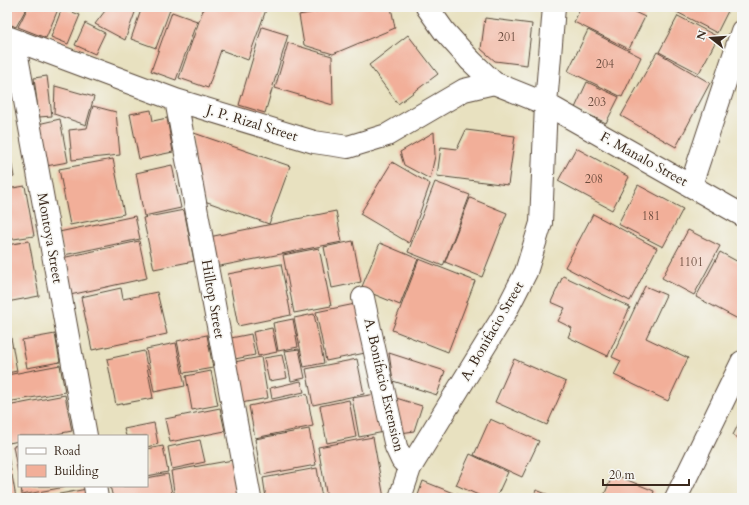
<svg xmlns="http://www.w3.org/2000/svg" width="749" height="505" font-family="Cardo,serif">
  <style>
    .building { fill: #f2af99 }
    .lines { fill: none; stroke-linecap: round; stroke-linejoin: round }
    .minor-casing { stroke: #554536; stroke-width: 24 }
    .tertiary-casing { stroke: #554536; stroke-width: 24 }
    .minor { stroke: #fff; stroke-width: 22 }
    .tertiary { stroke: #fff; stroke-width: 22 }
    .labels { text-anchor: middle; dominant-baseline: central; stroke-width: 3; stroke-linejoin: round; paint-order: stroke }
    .number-label { font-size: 12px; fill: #694b3d }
    .street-label { font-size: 14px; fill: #3b2a1e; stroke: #f6f6f2 }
  </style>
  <rect width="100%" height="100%" fill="#f6f6f2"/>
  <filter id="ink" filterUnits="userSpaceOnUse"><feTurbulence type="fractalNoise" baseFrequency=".025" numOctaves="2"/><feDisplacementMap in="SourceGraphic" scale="8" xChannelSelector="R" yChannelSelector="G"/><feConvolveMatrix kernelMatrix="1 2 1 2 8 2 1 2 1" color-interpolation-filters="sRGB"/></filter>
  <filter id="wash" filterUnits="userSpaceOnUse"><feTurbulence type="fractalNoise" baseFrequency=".012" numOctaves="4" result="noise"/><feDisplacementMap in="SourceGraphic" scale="16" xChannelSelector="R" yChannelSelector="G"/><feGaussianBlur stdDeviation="0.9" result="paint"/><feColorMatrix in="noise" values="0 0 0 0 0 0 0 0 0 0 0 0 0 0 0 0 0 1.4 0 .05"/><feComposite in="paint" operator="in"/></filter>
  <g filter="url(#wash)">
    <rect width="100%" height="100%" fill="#e8e1c0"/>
    <g id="blocks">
      <path class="building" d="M 7,7 L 27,7 L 16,27 L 7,23 Z
        M 28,7 L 59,7 L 46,38 L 18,27 Z
        M 70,7 L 85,7 L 84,9 L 73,9 Z
        M 108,7 L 137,7 L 125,40 L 95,24 Z
        M 142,7 L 171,7 L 156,48 L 131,39 Z
        M 204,7 L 267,7 L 248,60 L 221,50 L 208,88 L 179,78 Z
        M 295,7 L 327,7 L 327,8 L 296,13 Z
        M 341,7 L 391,7 L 395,28 L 333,54 L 304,45 L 299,15 Z
        M 581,7 L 624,7 L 645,17 L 629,49 L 574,22 Z
        M 670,7 L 730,7 L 717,33 L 669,8 Z
        M 62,8 L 80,15 L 68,44 L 51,37 Z
        M 172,12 L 197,21 L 176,80 L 151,71 Z
        M 678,16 L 718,37 L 699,73 L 659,52 Z
        M 485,18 L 532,24 L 527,65 L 495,61 L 481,49 Z
        M 85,23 L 105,33 L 95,54 L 75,45 Z
        M 262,27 L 288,35 L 265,113 L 239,105 Z
        M 588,30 L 641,57 L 622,97 L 568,71 Z
        M 408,35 L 438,74 L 398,104 L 369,65 Z
        M 288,43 L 332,56 L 333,105 L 275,88 Z
        M 657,52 L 710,83 L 676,147 L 621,116 Z
        M 7,73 L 10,74 L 7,83 Z
        M 47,76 L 52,116 L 39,117 L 34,78 Z
        M 587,82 L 619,97 L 606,123 L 575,108 Z
        M 55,86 L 94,97 L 86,125 L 54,114 Z
        M 93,106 L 116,112 L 120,155 L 72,160 L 69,130 L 87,128 Z
        M 151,110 L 153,121 L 167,118 L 173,152 L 139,159 L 130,114 Z
        M 60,119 L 68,162 L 46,166 L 38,124 Z
        M 466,130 L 515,136 L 508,185 L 437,176 L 441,147 L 457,149 Z
        M 191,132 L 290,166 L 269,224 L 199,199 Z
        M 434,132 L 435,156 L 430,179 L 404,165 L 400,152 Z
        M 576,148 L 629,177 L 612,210 L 558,181 Z
        M 9,149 L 14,177 L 7,179 L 7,150 Z
        M 113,159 L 124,214 L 70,225 L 59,169 Z
        M 392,162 L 430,184 L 409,243 L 360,214 Z
        M 172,165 L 181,208 L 144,216 L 136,173 Z
        M 435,182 L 470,195 L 443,266 L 408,252 Z
        M 638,185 L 683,209 L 663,247 L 618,224 Z
        M 25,186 L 34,236 L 7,240 L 7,189 Z
        M 470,198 L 507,213 L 482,277 L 445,262 Z
        M 184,210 L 194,261 L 154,269 L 143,218 Z
        M 336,211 L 342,242 L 215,267 L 209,237 Z
        M 593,214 L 657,248 L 630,301 L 565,267 Z
        M 135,216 L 140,239 L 64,255 L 59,232 Z
        M 688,230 L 720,246 L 694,295 L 662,278 Z
        M 29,241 L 39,296 L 7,302 L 7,245 Z
        M 139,241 L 147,278 L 70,295 L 62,258 Z
        M 353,241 L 361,282 L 332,288 L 324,247 Z
        M 380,243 L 418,259 L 400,305 L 361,289 Z
        M 319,248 L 331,306 L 294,313 L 283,255 Z
        M 720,252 L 742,264 L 742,311 L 738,319 L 696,297 Z
        M 419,259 L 475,281 L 448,352 L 392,330 Z
        M 281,264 L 291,315 L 238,326 L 228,274 Z
        M 563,276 L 630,307 L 608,356 L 568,337 L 572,328 L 558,321 L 565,308 L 551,302 Z
        M 645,286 L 666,295 L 646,338 L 688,358 L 668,401 L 614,375 L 621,361 L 612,357 Z
        M 121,288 L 123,299 L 157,292 L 167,334 L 92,350 L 81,297 Z
        M 360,303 L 370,352 L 326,361 L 316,312 Z
        M 314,314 L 324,363 L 304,367 L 294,318 Z
        M 293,319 L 298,347 L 278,351 L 273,323 Z
        M 8,321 L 17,371 L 7,373 L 7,322 Z
        M 272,328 L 277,352 L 258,356 L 253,332 Z
        M 55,334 L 60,362 L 27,368 L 22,340 Z
        M 251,334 L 255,355 L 230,360 L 226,339 Z
        M 207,335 L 213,368 L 184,373 L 177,341 Z
        M 176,343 L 185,386 L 154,392 L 146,349 Z
        M 299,349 L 305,378 L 291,381 L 285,351 Z
        M 144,351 L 153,398 L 116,405 L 107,359 Z
        M 389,353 L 445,371 L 437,395 L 393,381 Z
        M 282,355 L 287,378 L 269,381 L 264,358 Z
        M 261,357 L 268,398 L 241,403 L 234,362 Z
        M 357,359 L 364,394 L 313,405 L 306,369 Z
        M 514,359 L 566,382 L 547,425 L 495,402 Z
        M 60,365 L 65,392 L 7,402 L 7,375 Z
        M 211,371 L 218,405 L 192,410 L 186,376 Z
        M 301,381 L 304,392 L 272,399 L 270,388 Z
        M 307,394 L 313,426 L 255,438 L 249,406 Z
        M 376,394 L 384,432 L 359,437 L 352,398 Z
        M 65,395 L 72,431 L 46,436 L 19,436 L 19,441 L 9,443 L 7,434 L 7,406 Z
        M 396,398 L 422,406 L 414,431 L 401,433 Z
        M 349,400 L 356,437 L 327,443 L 320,406 Z
        M 220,408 L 225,431 L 170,442 L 165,419 Z
        M 742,417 L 742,440 L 733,435 Z
        M 490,419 L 539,441 L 522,477 L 474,455 Z
        M 154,423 L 158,444 L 147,447 L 147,436 L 126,436 L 124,429 Z
        M 309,429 L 316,465 L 261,475 L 255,439 Z
        M 373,437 L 384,498 L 327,498 L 318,447 Z
        M 200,440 L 205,462 L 172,469 L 168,447 Z
        M 19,445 L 19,472 L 18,473 L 13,446 Z
        M 163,446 L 168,472 L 147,476 L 147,449 Z
        M 7,451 L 11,471 L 7,472 Z
        M 470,454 L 508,472 L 496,498 L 485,498 L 456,485 Z
        M 233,460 L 239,498 L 175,498 L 171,471 Z
        M 317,468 L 322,498 L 266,498 L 263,478 Z
        M 168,474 L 173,498 L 113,498 L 110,486 L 147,486 L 147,478 Z
        M 613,474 L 654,491 L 652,498 L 603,498 Z
        M 12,475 L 16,498 L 7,498 L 7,476 Z
        M 423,481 L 453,493 L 451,498 L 417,498 Z
        M 21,486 L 65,486 L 65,487 L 22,495 Z
        M 87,489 L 88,498 L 43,498 L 43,497 Z
        M 536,490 L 557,498 L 533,498 Z
        M 457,493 L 469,498 L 455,498 Z"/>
    </g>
  </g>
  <g filter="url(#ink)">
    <use href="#blocks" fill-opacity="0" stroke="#554536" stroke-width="1"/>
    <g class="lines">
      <g class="minor-casing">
        <path id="minor" d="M 427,7 L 444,31 L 470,60
          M 7,37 L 176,100 L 314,142 L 348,147 L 387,135 L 464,90 L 494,83
          M 14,40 L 86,436
          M 176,100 L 250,498
          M 691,185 L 742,31
          M 363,298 L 396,447 L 402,460 L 410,468
          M 95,486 L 97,498
          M 400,498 L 410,468 L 504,315 L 526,272 L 541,223 L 546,104 L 554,7
          M 676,498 L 742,362"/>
      </g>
      <g class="tertiary-casing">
        <path id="tertiary" d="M 470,60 L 494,83 L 546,104 L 742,215"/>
      </g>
      <use href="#minor" class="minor"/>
      <use href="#tertiary" class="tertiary"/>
    </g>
  </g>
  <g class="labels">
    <g class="number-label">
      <text x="507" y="37">201</text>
      <text x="605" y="64">204</text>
      <text x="597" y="102">203</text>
      <text x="594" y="179">208</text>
      <text x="651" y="216">181</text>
      <text x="691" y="262">1101</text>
    </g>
    <g class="street-label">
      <text transform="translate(252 123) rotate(17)">J. P. Rizal Street</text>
      <text transform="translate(644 159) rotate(29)">F. Manalo Street</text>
      <text transform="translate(50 238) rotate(80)">Montoya Street</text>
      <text transform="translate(213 299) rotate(80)">Hilltop Street</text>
      <text transform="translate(492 331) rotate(-60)">A. Bonifacio Street</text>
      <text transform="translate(384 385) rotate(77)">A. Bonifacio Extension</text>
    </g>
  </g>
  <rect width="749" height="505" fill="none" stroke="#f6f6f2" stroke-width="24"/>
  <rect x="18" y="435" width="130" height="52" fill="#f6f6f2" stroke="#aba49d"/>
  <rect x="26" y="448" width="20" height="6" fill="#ffffff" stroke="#aba49d"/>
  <text x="54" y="455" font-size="12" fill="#3b2a1e">Road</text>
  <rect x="26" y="465" width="20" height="12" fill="#f2af99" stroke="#aba49d"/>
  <text x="54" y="475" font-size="12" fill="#3b2a1e">Building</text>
  <g transform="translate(711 38) rotate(287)" stroke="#f6f6f2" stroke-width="3" paint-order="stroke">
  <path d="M0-3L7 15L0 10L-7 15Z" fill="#3b2a1e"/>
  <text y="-6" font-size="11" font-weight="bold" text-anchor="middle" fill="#3b2a1e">N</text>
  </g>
  <path d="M603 479v6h86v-6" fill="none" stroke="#3b2a1e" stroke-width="2"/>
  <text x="609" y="479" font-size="12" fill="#3b2a1e" stroke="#f6f6f2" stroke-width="3" paint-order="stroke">20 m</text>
</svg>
